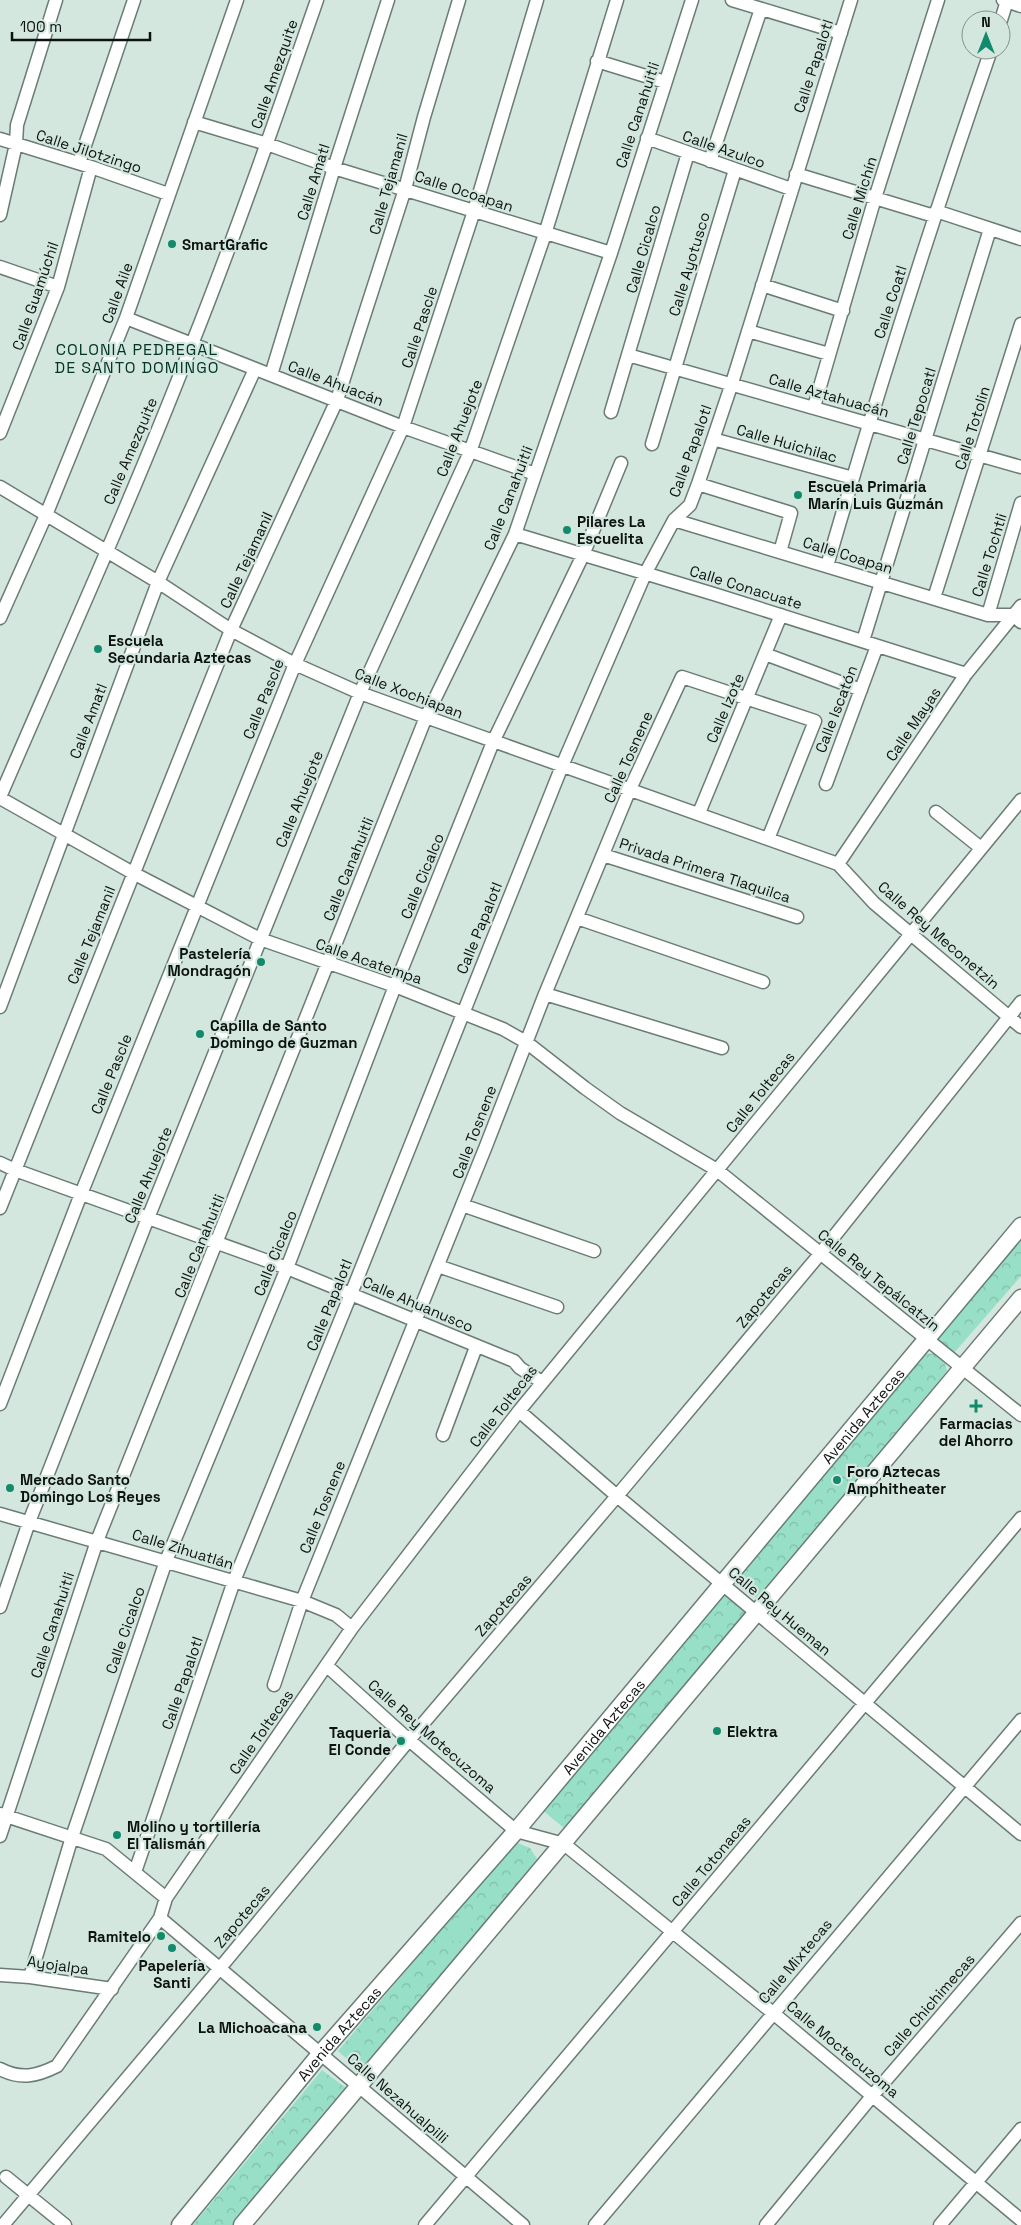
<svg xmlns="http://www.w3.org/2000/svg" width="1021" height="2225" font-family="'Space Grotesk',sans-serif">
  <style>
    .park { fill: url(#park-crowns) }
    .pitch { fill: #97dfc6 }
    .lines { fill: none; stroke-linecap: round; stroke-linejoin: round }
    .minor-casing { stroke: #6a7c75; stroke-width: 15 }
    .major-casing { stroke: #6a7c75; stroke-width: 19 }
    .minor { stroke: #fff; stroke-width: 12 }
    .major { stroke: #fff; stroke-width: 16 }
    .poi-dot { fill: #128a6c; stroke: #d3e7df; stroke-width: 2 }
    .labels { text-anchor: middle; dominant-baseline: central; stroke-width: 4.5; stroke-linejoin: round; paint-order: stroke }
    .street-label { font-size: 15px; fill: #0c1210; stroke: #d3e7df }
    .poi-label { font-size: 15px; font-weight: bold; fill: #0c1210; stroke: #d3e7df; text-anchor: start }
    .neighbourhood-label { font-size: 16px; letter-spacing: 1px; fill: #003527; stroke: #d3e7df }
  </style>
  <defs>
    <pattern id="park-crowns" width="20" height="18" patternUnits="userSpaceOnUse" patternTransform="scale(1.25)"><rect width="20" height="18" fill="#97dfc6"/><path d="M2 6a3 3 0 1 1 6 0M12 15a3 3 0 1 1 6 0" fill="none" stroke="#81bea9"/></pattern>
  </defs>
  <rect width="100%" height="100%" fill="#d3e7df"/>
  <path class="park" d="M 1021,1238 L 1021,1276 L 953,1354 L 933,1343 Z
    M 942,1353 L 947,1371 L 760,1601 L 734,1580 L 924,1354 Z
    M 725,1591 L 751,1614 L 564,1828 L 541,1809 Z
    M 515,1842 L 530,1848 L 539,1862 L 361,2071 L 338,2051 Z
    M 322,2070 L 346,2088 L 233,2225 L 193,2225 Z"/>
  <path class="pitch" d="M 464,1912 L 477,1921 L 457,1944 L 444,1934 Z"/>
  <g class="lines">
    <g class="minor-casing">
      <path id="minor" d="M 732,0 L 841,33
        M 1003,0 L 1021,6
        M 1001,20 L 1007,1
        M 597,61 L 665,82
        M 194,122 L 267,144 L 334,168 L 611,253
        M 647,138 L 791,189
        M 0,139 L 91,167 L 168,194
        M 710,161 L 761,9
        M 79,163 L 134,0
        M 796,174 L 934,216
        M 936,211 L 1021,239
        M 0,215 L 16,144 L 17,125 L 56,0
        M 0,267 L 58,287
        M 762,285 L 843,311
        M 126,318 L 403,427 L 535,474
        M 748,331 L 829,354
        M 628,355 L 1021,467
        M 271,375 L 334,168 L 388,0
        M 814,407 L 875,198 L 938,0
        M 611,412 L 688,153
        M 0,433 L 58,287 L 91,167
        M 713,439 L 853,478
        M 652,444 L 735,170
        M 698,484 L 791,513 L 780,552
        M 0,487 L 158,582 L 231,630 L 295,664 L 360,693 L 426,717 L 838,864 L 874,903 L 1021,1027
        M 674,520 L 988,615 L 1013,615 L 1021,622
        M 515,534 L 717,595 L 966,674
        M 827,566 C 877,393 932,221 991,50
        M 934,598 L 1021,324
        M 988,615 L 1021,503
        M 0,618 L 46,515 L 126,318 L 237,0
        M 863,641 L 990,229
        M 765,654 L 861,690
        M 826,784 L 877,646
        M 0,797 C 65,646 133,497 192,344 C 237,231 277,115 317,0
        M 0,798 L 133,873 L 260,939 L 395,986 L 503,1029 L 526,1042 L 585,1088 L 620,1113 L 717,1170 L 1021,1415
        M 936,812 L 981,848
        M 699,813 L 781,615
        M 603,855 L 797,917
        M 838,864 L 966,674 L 1021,606
        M 577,918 L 763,982
        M 545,994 L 722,1048
        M 0,1007 L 158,582 L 255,369
        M 0,1163 L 15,1170 L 287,1268 L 514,1361 L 520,1368 L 542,1382
        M 462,1205 L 594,1251
        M 0,1208 L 231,630 L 337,400 L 405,189 L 424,117 L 459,0
        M 438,1266 L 557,1307
        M 0,1404 L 81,1194 L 295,664 L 403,427 L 474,211 L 537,0
        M 519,1411 L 617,1496 L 1021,1834
        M 443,1435 L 476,1347
        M 0,1514 L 302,1601 L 336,1615 L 352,1628
        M 0,1607 L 29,1522 L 148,1218 L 360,693 L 470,452 L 545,234 L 617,0
        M 327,1666 L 409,1740 L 516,1831 L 564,1844 L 773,2013 L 1021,2220
        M 274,1685 L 302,1601 L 486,1146 L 545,994 L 630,789 L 682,677 L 815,721 L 768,839
        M 0,1814 L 106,1849 L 166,1898
        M 0,1836 L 97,1541 L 426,717 L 515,534 L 611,253 L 692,0
        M 135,1872 L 234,1581 L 351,1294 L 562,766 L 645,574 L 674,520 L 690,505 L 698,484 L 732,383 L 851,0
        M 160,1918 L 523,2225
        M 0,1975 L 30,1977 L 112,1989
        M 30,1977 L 72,1837 L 166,1561 L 287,1268 L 395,986 L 493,742 L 583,555 L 621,463
        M 0,2069 C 21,2080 37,2076 57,2066 L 160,1918 L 166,1898 L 352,1628 L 519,1411 L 1021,800
        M 6,2177 L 65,2225
        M 3,2225 L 220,1968 L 409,1740 L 617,1496 L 820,1254 L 1021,1002
        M 425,2225 L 1021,1518
        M 595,2225 L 1021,1720
        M 766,2225 L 873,2095 L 1021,1923
        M 940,2225 L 1021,2129"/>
    </g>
    <g class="major-casing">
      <g id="major">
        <path id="s1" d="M 180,2225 L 321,2053 L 516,1831 L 1021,1226"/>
        <path d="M 242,2225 L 1021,1298"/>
      </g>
    </g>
    <use href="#minor" class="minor"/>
    <use href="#major" class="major"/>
  </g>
  <g class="poi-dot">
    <circle cx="172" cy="244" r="5"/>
    <circle cx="798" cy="495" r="5"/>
    <circle cx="567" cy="530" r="5"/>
    <circle cx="98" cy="649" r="5"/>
    <circle cx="261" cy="962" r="5"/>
    <circle cx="200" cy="1034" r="5"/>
    <path d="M973.5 1398.5h5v5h5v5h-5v5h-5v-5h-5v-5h5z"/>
    <circle cx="837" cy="1480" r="5"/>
    <circle cx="10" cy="1488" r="5"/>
    <circle cx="717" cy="1731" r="5"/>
    <circle cx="401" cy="1741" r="5"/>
    <circle cx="117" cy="1835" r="5"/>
    <circle cx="161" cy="1936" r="5"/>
    <circle cx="172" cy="1948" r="5"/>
    <circle cx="317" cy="2027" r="5"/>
  </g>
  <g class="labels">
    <g class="street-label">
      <text transform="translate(813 66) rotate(-72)">Calle Papalotl</text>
      <text transform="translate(274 74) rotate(-71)">Calle Amezquite</text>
      <text transform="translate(637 115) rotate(-72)">Calle Canahuitli</text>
      <text transform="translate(724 149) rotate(19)">Calle Azulco</text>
      <text transform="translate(89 151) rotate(18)">Calle Jilotzingo</text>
      <text transform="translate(313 182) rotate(-73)">Calle Amatl</text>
      <text transform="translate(388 184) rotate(-74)">Calle Tejamanil</text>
      <text transform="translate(464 191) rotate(18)">Calle Ocoapan</text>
      <text transform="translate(859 198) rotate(-73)">Calle Michín</text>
      <text transform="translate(643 249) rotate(-74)">Calle Cicalco</text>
      <text transform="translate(689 264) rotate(-73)">Calle Ayotusco</text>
      <text transform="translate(117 293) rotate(-70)">Calle Aile</text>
      <text transform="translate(35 296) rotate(-71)">Calle Guamúchil</text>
      <text transform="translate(890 302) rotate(-72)">Calle Coatl</text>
      <text transform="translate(419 327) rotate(-72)">Calle Pascle</text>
      <text transform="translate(336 383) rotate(21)">Calle Ahuacán</text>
      <text transform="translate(829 395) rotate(16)">Calle Aztahuacán</text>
      <text transform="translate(916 416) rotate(-73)">Calle Tepocatl</text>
      <text transform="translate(459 428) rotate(-69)">Calle Ahuejote</text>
      <text transform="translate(972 428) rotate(-73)">Calle Totolin</text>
      <text transform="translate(787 443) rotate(16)">Calle Huichilac</text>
      <text transform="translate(130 451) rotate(-67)">Calle Amezquite</text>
      <text transform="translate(690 451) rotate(-70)">Calle Papalotl</text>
      <text transform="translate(508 498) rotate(-69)">Calle Canahuitli</text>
      <text transform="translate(848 555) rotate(17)">Calle Coapan</text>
      <text transform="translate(989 555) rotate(-73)">Calle Tochtli</text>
      <text transform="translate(246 560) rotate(-65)">Calle Tejamanil</text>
      <text transform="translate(746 587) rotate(17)">Calle Conacuate</text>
      <text transform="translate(409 693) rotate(21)">Calle Xochiapan</text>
      <text transform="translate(263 699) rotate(-68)">Calle Pascle</text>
      <text transform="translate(725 708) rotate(-67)">Calle Izote</text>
      <text transform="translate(836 709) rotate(-69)">Calle Iscatón</text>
      <text transform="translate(88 721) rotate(-69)">Calle Amatl</text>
      <text transform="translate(913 724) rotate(-56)">Calle Mayas</text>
      <text transform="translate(628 757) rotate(-66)">Calle Tosnene</text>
      <text transform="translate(299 799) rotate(-68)">Calle Ahuejote</text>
      <text transform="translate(348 869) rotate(-68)">Calle Canahuitli</text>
      <text transform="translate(705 870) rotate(18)">Privada Primera Tlaquilca</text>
      <text transform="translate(422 876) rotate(-68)">Calle Cicalco</text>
      <text transform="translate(479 928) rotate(-68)">Calle Papalotl</text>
      <text transform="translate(91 935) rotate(-68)">Calle Tejamanil</text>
      <text transform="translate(939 935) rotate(41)">Calle Rey Meconetzin</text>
      <text transform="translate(369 961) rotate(19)">Calle Acatempa</text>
      <text transform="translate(111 1074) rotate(-68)">Calle Pascle</text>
      <text transform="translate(760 1092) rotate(-51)">Calle Toltecas</text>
      <text transform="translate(474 1132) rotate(-69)">Calle Tosnene</text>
      <text transform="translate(148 1175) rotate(-68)">Calle Ahuejote</text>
      <text transform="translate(199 1246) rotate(-68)">Calle Canahuitli</text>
      <text transform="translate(275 1253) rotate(-68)">Calle Cicalco</text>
      <text transform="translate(879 1280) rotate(39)">Calle Rey Tepálcatzin</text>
      <text transform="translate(764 1296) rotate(-50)">Zapotecas</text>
      <text transform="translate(418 1304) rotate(23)">Calle Ahuanusco</text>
      <text transform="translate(329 1305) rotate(-68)">Calle Papalotl</text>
      <text transform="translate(503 1406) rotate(-52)">Calle Toltecas</text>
      <text stroke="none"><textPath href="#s1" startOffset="1059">Avenida Aztecas</textPath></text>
      <text transform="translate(322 1507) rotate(-68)">Calle Tosnene</text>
      <text transform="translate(183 1549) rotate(17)">Calle Zihuatlán</text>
      <text transform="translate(503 1605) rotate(-49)">Zapotecas</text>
      <text transform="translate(780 1611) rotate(40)">Calle Rey Hueman</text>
      <text transform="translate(52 1625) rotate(-72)">Calle Canahuitli</text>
      <text transform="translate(125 1630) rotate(-71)">Calle Cicalco</text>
      <text transform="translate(182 1683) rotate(-71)">Calle Papalotl</text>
      <text stroke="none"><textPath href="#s1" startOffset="654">Avenida Aztecas</textPath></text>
      <text transform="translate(261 1732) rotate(-55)">Calle Toltecas</text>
      <text transform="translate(432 1736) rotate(41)">Calle Rey Motecuzoma</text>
      <text transform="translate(711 1861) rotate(-50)">Calle Totonacas</text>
      <text transform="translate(242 1916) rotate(-50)">Zapotecas</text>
      <text transform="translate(795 1961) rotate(-50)">Calle Mixtecas</text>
      <text transform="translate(58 1965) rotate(8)">Ayojalpa</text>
      <text transform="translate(929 2005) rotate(-49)">Calle Chichimecas</text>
      <text stroke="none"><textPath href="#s1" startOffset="249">Avenida Aztecas</textPath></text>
      <text transform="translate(843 2049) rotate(40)">Calle Moctecuzoma</text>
      <text transform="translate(398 2098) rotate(41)">Calle Nezahualpilli</text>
    </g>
    <g class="poi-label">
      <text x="182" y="244">SmartGrafic</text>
      <text x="808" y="486">Escuela Primaria<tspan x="808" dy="17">Marín Luis Guzmán</tspan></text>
      <text x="577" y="521">Pilares La<tspan x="577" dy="17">Escuelita</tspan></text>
      <text x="108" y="640">Escuela<tspan x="108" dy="17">Secundaria Aztecas</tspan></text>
      <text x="251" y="953" text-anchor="end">Pastelería<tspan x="251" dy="17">Mondragón</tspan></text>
      <text x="210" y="1025">Capilla de Santo<tspan x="210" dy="17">Domingo de Guzman</tspan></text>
      <text x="976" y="1423" text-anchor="middle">Farmacias<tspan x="976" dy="17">del Ahorro</tspan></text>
      <text x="847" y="1471">Foro Aztecas<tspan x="847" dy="17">Amphitheater</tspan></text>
      <text x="20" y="1479">Mercado Santo<tspan x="20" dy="17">Domingo Los Reyes</tspan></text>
      <text x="727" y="1731">Elektra</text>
      <text x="391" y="1732" text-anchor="end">Taqueria<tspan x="391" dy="17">El Conde</tspan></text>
      <text x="127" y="1826">Molino y tortillería<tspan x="127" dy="17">El Talismán</tspan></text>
      <text x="151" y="1936" text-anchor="end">Ramitelo</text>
      <text x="172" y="1965" text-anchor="middle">Papelería<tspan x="172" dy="17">Santi</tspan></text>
      <text x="307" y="2027" text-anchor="end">La Michoacana</text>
    </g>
    <g class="neighbourhood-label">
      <text x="137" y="349">COLONIA PEDREGAL<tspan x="137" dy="18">DE SANTO DOMINGO</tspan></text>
    </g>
  </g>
  <g transform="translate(986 35)"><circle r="24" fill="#d3e7df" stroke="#83928c"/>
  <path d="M0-4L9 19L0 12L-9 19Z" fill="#128a6c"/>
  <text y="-8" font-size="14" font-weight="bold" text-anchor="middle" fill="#0c1210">N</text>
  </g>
  <path d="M12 32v8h138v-8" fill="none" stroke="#0c1210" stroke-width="2.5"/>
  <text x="20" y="32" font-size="15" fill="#0c1210" stroke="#d3e7df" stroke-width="4" paint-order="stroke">100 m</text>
</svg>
